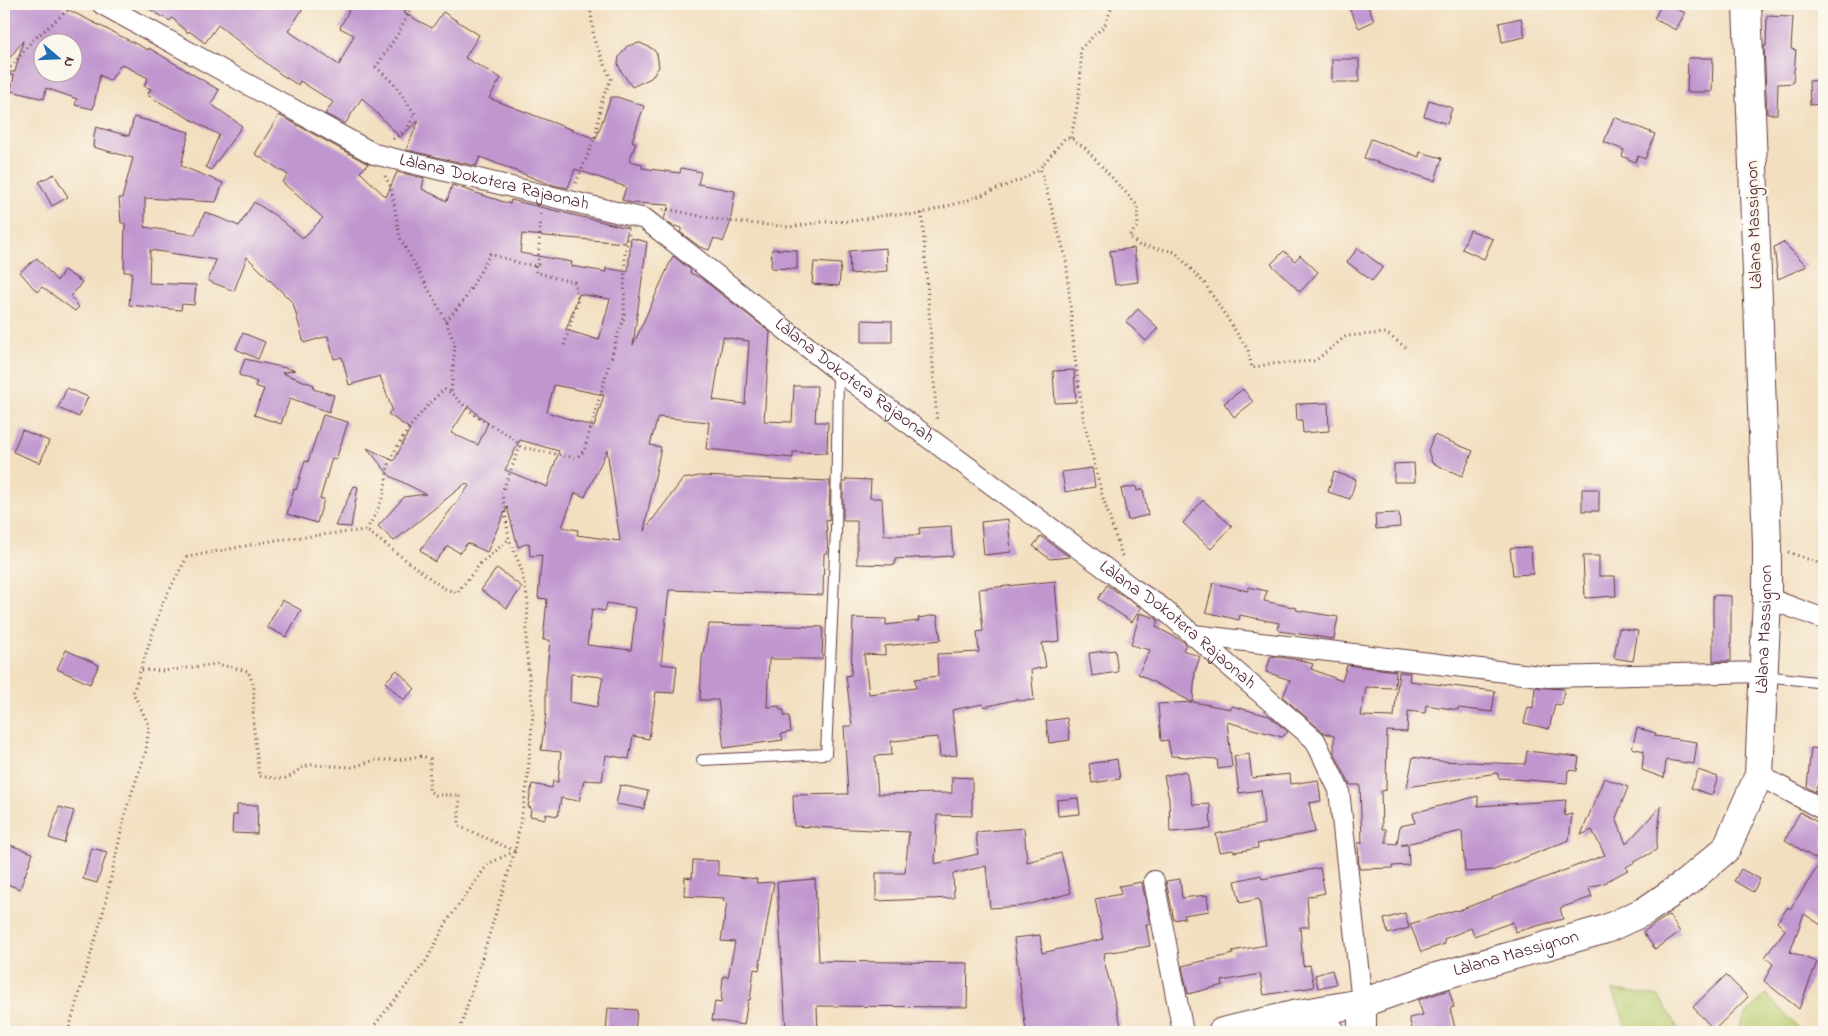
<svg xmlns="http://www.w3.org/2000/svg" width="1828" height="1036" font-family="'Indie Flower',sans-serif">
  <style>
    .green { fill: #bace72; stroke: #82764e }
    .building { fill: #c096cf; fill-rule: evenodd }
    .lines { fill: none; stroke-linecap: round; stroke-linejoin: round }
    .lane-casing { stroke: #633c41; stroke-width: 12 }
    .street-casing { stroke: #633c41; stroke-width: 22 }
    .secondary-casing { stroke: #633c41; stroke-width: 30 }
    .path { stroke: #633c41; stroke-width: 3; stroke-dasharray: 1 4; stroke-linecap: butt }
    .lane { stroke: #fff; stroke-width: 10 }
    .street { stroke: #fff; stroke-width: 20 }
    .secondary { stroke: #fff; stroke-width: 28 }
    .labels { text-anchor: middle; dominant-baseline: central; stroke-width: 4.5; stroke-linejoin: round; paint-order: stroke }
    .street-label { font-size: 18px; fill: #4a1f2b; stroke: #fbf7ec }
  </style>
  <rect width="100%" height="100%" fill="#fbf7ec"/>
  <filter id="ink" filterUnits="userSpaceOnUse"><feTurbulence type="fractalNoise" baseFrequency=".02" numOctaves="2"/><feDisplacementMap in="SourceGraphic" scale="10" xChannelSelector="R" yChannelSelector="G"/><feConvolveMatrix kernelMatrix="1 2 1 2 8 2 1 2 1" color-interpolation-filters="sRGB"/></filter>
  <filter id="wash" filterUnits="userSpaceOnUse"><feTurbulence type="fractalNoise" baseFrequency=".0096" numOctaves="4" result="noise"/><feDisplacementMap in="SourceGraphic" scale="20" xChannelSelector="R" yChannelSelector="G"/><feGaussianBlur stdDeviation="1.12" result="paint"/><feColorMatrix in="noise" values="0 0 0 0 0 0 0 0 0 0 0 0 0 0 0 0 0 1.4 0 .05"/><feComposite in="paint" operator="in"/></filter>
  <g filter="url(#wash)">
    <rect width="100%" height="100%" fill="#f2dfc0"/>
    <path class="green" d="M 1613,990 L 1659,996 L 1680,1032 L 1628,1032 Z
      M 1766,994 L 1802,1032 L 1735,1032 L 1747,1013 Z"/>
    <g id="blocks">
      <path class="building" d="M 4,4 L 57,4 L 148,50 L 149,48 L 219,90 L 211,104 L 242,126 L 211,170 L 206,167 L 219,135 L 147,95 L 151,89 L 144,86 L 148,78 L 121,64 L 110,81 L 100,75 L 93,109 L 75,105 L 77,99 L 46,88 L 44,99 L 11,91 L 14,76 L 9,74 L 9,72 L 15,72 L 23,41 L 4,65 L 4,26 L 10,18 L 4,13 ZM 42,42 L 72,42 L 72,72 L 42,72 Z
        M 140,4 L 306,4 L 288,31 L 339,65 L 354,35 L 340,28 L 352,4 L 410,4 L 404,13 L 432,28 L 443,12 L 479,35 L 465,58 L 501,78 L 489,98 L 596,139 L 611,97 L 617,97 L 644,106 L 632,141 L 636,143 L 629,161 L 642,164 L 642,168 L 680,173 L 681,168 L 701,172 L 698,184 L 735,191 L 730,224 L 723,242 L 714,238 L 709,250 L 700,247 L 680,232 L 682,228 L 671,225 L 664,219 L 669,205 L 632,203 L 622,200 L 626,187 L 575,169 L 568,188 L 549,184 L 480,157 L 476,166 L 406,150 L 419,120 L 400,137 L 362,98 L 345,124 L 325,114 L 333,102 L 300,81 L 298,85 L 279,73 L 218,25 L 205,43 L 189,31 L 188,33 L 172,18 L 170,21 Z
        M 1347,4 L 1367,4 L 1374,21 L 1359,28 Z
        M 1662,4 L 1667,4 L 1685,13 L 1676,30 L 1654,19 Z
        M 1767,16 L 1793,17 L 1791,49 L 1796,50 L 1793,83 L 1778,84 L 1777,114 L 1767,114 L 1764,46 L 1766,46 Z
        M 1521,18 L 1525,37 L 1502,42 L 1499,23 Z
        M 640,43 L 653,49 L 657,54 L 659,67 L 651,78 L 632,87 L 621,71 L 618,64 L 619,57 L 627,46 Z
        M 1688,58 L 1713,58 L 1712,92 L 1687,92 Z
        M 1332,59 L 1359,59 L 1359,82 L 1332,82 Z
        M 1824,80 L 1824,104 L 1810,105 L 1809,81 Z
        M 1429,100 L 1452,108 L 1447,124 L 1424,116 Z
        M 279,115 L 368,164 L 360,172 L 386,197 L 397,172 L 424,178 L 422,189 L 447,201 L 452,185 L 510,204 L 511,200 L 628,228 L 625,243 L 522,234 L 520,253 L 572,262 L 571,266 L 606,272 L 606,268 L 628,272 L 631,238 L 647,242 L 633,345 L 673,256 L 691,270 L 690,273 L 701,278 L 770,332 L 764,421 L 792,422 L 794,386 L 817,386 L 815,422 L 828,422 L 827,453 L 793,452 L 793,458 L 706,449 L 709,422 L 658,417 L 650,445 L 661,447 L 644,531 L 683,479 L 699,476 L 830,481 L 829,521 L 826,520 L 828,553 L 824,553 L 823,595 L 669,590 L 661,664 L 677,666 L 674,693 L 656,692 L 649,739 L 633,736 L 629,759 L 606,755 L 602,781 L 584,780 L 579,801 L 561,798 L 558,816 L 546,814 L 545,819 L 530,816 L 531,808 L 528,807 L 532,784 L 552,788 L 553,781 L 558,782 L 561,752 L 541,750 L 546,714 L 546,680 L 550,640 L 543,640 L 547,599 L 538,598 L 542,555 L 530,556 L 529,543 L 518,547 L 507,507 L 487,552 L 467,543 L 460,553 L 448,546 L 435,562 L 420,550 L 469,486 L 466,483 L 394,541 L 378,526 L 404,497 L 426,494 L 390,476 L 367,448 L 394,461 L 410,429 L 388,414 L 392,409 L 380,376 L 349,385 L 342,357 L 334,359 L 328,336 L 304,343 L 293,303 L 247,257 L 234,291 L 208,281 L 216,260 L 150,250 L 149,283 L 196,285 L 194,305 L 182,304 L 181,310 L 129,305 L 132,272 L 124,272 L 125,223 L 121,223 L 119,198 L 122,198 L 133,158 L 93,147 L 94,135 L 96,127 L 129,136 L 134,117 L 189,132 L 181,166 L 223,183 L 216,202 L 145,198 L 145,227 L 195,235 L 205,212 L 239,226 L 254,202 L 276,216 L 303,238 L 323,218 L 282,182 L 288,175 L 255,154 ZM 579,294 L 610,299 L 599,340 L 566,330 ZM 723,337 L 749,341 L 745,404 L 713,400 ZM 554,385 L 604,395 L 594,427 L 547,412 ZM 468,406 L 488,423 L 478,445 L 451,433 ZM 520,440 L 559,451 L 547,487 L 505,470 ZM 607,450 L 620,541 L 577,535 L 578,530 L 562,527 L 575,493 L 585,497 ZM 607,603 L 636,608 L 631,650 L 587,645 L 592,609 L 605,611 ZM 571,674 L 603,677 L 597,707 L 570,702 Z
        M 1614,117 L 1655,134 L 1645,159 L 1638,156 L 1635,162 L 1622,156 L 1624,150 L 1604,142 Z
        M 1371,139 L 1419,157 L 1420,152 L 1442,158 L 1435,181 L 1364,158 Z
        M 54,174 L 68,197 L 52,206 L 39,182 Z
        M 1470,230 L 1493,239 L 1484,259 L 1462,249 Z
        M 1783,242 L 1807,266 L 1778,279 L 1774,247 Z
        M 886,248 L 887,271 L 850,274 L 849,251 Z
        M 1134,248 L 1138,282 L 1115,285 L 1110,251 Z
        M 1358,248 L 1383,267 L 1372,281 L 1347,262 Z
        M 772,249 L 797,250 L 797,269 L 771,268 Z
        M 1284,251 L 1295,261 L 1300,255 L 1318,272 L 1300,292 L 1271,264 Z
        M 37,258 L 57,281 L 64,270 L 82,282 L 71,297 L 79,307 L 75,311 L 42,287 L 37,292 L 20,272 Z
        M 814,262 L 841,264 L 839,286 L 812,284 Z
        M 1138,309 L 1158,328 L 1146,341 L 1126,322 Z
        M 862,320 L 892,321 L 892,342 L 862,342 Z
        M 243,333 L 265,342 L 258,359 L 236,349 Z
        M 245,359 L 295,370 L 282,373 L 314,385 L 313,389 L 334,395 L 329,412 L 290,398 L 281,424 L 254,415 L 264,389 L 255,386 L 257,382 L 239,375 Z
        M 1074,370 L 1076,402 L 1055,403 L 1053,371 Z
        M 67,388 L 88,397 L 79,417 L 58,408 Z
        M 1243,389 L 1253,402 L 1234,417 L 1224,403 Z
        M 1328,403 L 1329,431 L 1303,433 L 1302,420 L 1297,420 L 1296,404 Z
        M 323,415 L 348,422 L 336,460 L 332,458 L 320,499 L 324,499 L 317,523 L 287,514 L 294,489 L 296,490 L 305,461 L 308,462 Z
        M 22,430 L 49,441 L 40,463 L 13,452 Z
        M 1434,435 L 1473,451 L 1462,476 L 1432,463 L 1428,450 Z
        M 1414,463 L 1415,482 L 1394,482 L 1394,464 Z
        M 1092,468 L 1095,487 L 1065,492 L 1062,472 Z
        M 1334,472 L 1356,479 L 1350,499 L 1328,492 Z
        M 846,479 L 871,480 L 870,498 L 882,498 L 884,535 L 920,535 L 919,528 L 951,526 L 953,556 L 895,559 L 895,565 L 857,564 L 857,521 L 843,521 L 843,482 L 846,482 Z
        M 354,486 L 358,487 L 351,527 L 335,526 Z
        M 1136,486 L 1137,491 L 1143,489 L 1148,515 L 1128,520 L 1121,489 Z
        M 1582,489 L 1599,489 L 1599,511 L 1582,511 Z
        M 1203,500 L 1232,526 L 1211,549 L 1183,523 Z
        M 1399,513 L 1400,527 L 1376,529 L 1375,514 Z
        M 1008,519 L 1011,552 L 984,555 L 981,522 Z
        M 1041,536 L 1070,557 L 1050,559 L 1033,546 Z
        M 1531,547 L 1533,574 L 1513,575 L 1510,548 Z
        M 1583,556 L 1599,556 L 1599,576 L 1615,576 L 1616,596 L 1585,598 Z
        M 497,568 L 522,587 L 507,608 L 481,590 Z
        M 1055,581 L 1060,641 L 1042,643 L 1046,667 L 1031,670 L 1034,700 L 1018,701 L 1018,699 L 984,707 L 983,704 L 952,710 L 957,755 L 940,757 L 938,737 L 891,741 L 892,755 L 875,756 L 878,794 L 952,793 L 952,777 L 972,778 L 972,816 L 937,815 L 935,864 L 978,854 L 976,832 L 1024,828 L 1027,862 L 1061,853 L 1071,893 L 1023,906 L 990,908 L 986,866 L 953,874 L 954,898 L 876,901 L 876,873 L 905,873 L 909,832 L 794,826 L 793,795 L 848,794 L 844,726 L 852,726 L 846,676 L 851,675 L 853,618 L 886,619 L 886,625 L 919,621 L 918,618 L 937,615 L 941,640 L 885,646 L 885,655 L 864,654 L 869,694 L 916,688 L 915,679 L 938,676 L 937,654 L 979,652 L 977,632 L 983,631 L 979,589 Z
        M 1213,583 L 1248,591 L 1248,587 L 1267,591 L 1264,601 L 1297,608 L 1296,610 L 1338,617 L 1334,639 L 1279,631 L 1278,629 L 1279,623 L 1240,615 L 1239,620 L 1206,612 Z
        M 1107,585 L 1141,608 L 1132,622 L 1098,599 Z
        M 1713,595 L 1731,596 L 1731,661 L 1713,661 Z
        M 282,600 L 301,610 L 286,637 L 267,627 Z
        M 1140,613 L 1156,618 L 1158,620 L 1156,627 L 1181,640 L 1186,644 L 1183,650 L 1200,657 L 1195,671 L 1193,702 L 1231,709 L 1232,706 L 1269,716 L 1288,732 L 1282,737 L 1227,722 L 1232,767 L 1218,769 L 1217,759 L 1171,756 L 1168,740 L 1161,741 L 1158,704 L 1192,702 L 1138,674 L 1150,650 L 1131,645 Z
        M 709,624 L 823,627 L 822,659 L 769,659 L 767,707 L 779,706 L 780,710 L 784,710 L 784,716 L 789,716 L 791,732 L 781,734 L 783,740 L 724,748 L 718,700 L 700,700 L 702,658 Z
        M 1619,628 L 1638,631 L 1633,661 L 1614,658 Z
        M 66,650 L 99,665 L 90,684 L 57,669 Z
        M 1115,650 L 1118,672 L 1092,676 L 1089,653 Z
        M 1271,656 L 1300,660 L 1313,664 L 1311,669 L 1342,681 L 1347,665 L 1396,671 L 1395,688 L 1366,687 L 1361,716 L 1394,717 L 1399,672 L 1410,673 L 1409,681 L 1495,691 L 1492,712 L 1458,708 L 1458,710 L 1426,705 L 1425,713 L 1408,711 L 1407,732 L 1387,731 L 1386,790 L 1381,791 L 1382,829 L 1386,829 L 1386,843 L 1397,844 L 1400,826 L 1415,823 L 1413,813 L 1478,796 L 1478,806 L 1566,800 L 1564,816 L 1572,814 L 1569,840 L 1494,870 L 1465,872 L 1462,831 L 1401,845 L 1408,845 L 1409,865 L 1392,866 L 1393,868 L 1359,869 L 1358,843 L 1362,843 L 1360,785 L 1350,785 L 1334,752 L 1334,736 L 1324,733 L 1283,697 L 1290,680 L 1266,672 Z
        M 397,670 L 415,689 L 403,700 L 385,682 Z
        M 1535,687 L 1564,689 L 1562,705 L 1555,704 L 1549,729 L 1524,723 L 1528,707 L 1533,708 Z
        M 1067,718 L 1070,740 L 1049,743 L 1046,721 Z
        M 1637,728 L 1656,733 L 1655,736 L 1697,742 L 1694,764 L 1666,760 L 1664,778 L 1642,770 L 1644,751 L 1632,748 Z
        M 1811,748 L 1824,749 L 1824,766 L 1815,792 L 1807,787 Z
        M 1527,751 L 1579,757 L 1577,771 L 1568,770 L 1567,783 L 1499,778 L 1497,773 L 1407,787 L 1413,757 L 1438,761 L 1525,764 Z
        M 1249,754 L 1252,778 L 1290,774 L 1291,784 L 1318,780 L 1321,801 L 1309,803 L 1315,832 L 1257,844 L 1258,848 L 1234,852 L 1233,850 L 1220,852 L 1216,834 L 1264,824 L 1261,790 L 1239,793 L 1234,756 Z
        M 1117,759 L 1120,779 L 1092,783 L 1089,764 Z
        M 1698,770 L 1718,777 L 1712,795 L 1691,788 Z
        M 1186,771 L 1193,805 L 1210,804 L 1211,829 L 1170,832 L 1169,799 L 1164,776 Z
        M 1604,778 L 1628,787 L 1616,818 L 1626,844 L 1661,806 L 1656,850 L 1626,867 L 1628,870 L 1607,881 L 1607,882 L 1589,888 L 1592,897 L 1560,908 L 1563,919 L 1515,932 L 1513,922 L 1474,936 L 1471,928 L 1444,939 L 1445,944 L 1421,952 L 1410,924 L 1456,910 L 1457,911 L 1605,855 L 1592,830 L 1581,835 Z
        M 620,785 L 648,791 L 644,809 L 616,804 Z
        M 1078,798 L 1080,814 L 1058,816 L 1057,800 Z
        M 237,805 L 258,805 L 257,834 L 232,833 L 233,815 L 237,815 Z
        M 59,807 L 74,811 L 64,843 L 49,838 Z
        M 1800,812 L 1824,826 L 1824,927 L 1804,914 L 1790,952 L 1817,962 L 1799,1009 L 1764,981 L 1773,964 L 1765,957 L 1785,930 L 1777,922 L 1788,907 L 1790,909 L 1821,862 L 1785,840 Z
        M 4,843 L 33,853 L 20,889 L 4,883 Z
        M 92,848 L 107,852 L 97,883 L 83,879 Z
        M 693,860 L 718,861 L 718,875 L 757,879 L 756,883 L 774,882 L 759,970 L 754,969 L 750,1000 L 748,1000 L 744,1025 L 712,1020 L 715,1002 L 721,1003 L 723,976 L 728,977 L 735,942 L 721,941 L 727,902 L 723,901 L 724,898 L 684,896 L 685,877 L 692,878 Z
        M 1320,868 L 1325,893 L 1307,897 L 1309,927 L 1300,927 L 1303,966 L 1310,965 L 1314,987 L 1264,995 L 1260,974 L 1222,981 L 1223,985 L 1188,994 L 1182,966 L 1233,954 L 1232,951 L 1266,945 L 1259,899 L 1240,903 L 1235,881 L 1261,875 L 1262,879 Z
        M 1741,869 L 1760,879 L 1753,892 L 1734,881 Z
        M 815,879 L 819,961 L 968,963 L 967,1007 L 817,1006 L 818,1032 L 786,1032 L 777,882 Z
        M 1180,879 L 1182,898 L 1207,895 L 1209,911 L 1184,915 L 1185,918 L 1174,920 L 1166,881 Z
        M 1142,882 L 1150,924 L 1146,924 L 1150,946 L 1104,953 L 1105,957 L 1103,957 L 1121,1025 L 1093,1032 L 1071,1032 L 1070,1028 L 1026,1032 L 1014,938 L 1040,935 L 1042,953 L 1103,939 L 1095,899 L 1121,894 L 1119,886 Z
        M 1405,913 L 1409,928 L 1388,934 L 1384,919 Z
        M 1669,915 L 1680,932 L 1655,949 L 1643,932 Z
        M 1332,970 L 1336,984 L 1318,988 L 1315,975 Z
        M 1726,975 L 1748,997 L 1714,1030 L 1693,1007 Z
        M 1449,990 L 1454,1007 L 1450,1008 L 1456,1032 L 1413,1032 L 1409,1018 L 1423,1015 L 1418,1000 Z
        M 608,1008 L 637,1010 L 635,1032 L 606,1032 Z"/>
    </g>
  </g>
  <g filter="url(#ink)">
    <use href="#blocks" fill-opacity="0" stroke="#633c41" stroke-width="1"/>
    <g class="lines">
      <g class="lane-casing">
        <path id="lane" d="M 1765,676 L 1824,683
          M 702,760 L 826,754 L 836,531 L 838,371"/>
      </g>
      <g class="street-casing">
        <g id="street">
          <path id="s1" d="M 102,4 L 374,154 L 645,219 L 838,371 L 1132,588 L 1161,607 L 1315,740 L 1339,790 L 1362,1003"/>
          <path d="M 1767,598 L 1824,619"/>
          <path d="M 1194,635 L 1548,677 L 1764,672"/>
          <path d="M 1759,775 L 1824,810"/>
          <path d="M 1154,881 L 1183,1032"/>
        </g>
      </g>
      <g class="secondary-casing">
        <g id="secondary">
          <path d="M 1362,1003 L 1362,1032"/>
          <path d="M 1293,1015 L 1331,1032"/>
          <path id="s2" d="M 1222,1032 L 1293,1015 L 1362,1003 L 1433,978 L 1606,929 L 1645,911 L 1686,883 L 1726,849 L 1759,775 L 1767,598 L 1767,543 L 1747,4"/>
        </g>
      </g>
      <path class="path" d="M 4,75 L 32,41 L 75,4
        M 1071,138 C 1077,108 1083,80 1080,49 L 1105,25 L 1113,4
        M 393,139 L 407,129 L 415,114 L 394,84 L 376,67 L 400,31 L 413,4
        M 385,176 L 391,187 L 400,238 L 444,317 L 455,345 L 451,393 C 460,401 468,410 478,417 C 489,426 514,435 520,447 L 502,492 L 509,539 L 521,568 L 528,602 L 526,647 L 533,712 L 527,786 L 515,851 L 459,1032
        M 576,183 L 595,137 L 602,100 L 611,79 L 594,40 L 590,4
        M 663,210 L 666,209 L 726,221 L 790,227 L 822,222 L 853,221 L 891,214 L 915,215 L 966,201 L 1023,179 L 1040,168
        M 922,213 L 937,422
        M 535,266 L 536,272 L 555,278 L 574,282 L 578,299 L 564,346
        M 446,321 L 465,299 L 490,254 L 520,263 L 535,266 L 538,264 L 541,211
        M 520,447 L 576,458 L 584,451 L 619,330 L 624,318 L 625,253 L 629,234
        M 366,530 C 374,518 381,505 384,491 C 387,481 386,470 390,461 C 403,432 422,411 444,389 L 451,393
        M 1788,552 L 1824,565
        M 1122,556 L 1102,495 L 1084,422 L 1074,351 L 1066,258 L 1040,168 L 1065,138 L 1071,138 L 1085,148 L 1137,205 L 1138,226 L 1129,236 L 1139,245 L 1175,252 L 1205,284 L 1248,350 L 1252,368 L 1269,364 L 1315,361 L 1346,336 L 1386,333 L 1408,349
        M 142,670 L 164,671 L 217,664 L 248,671 L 254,686 L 253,721 L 259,776 L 283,779 L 291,776 L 303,767 L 312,765 L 353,767 L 375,760 L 397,760 L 422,756 L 430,759 L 429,791 L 436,795 L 459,795 L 459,826 L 515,851
        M 68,1032 L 103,913 L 126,810 L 146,751 L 149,725 L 133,693 L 162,604 L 187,557 L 276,540 L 366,530 L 443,588 L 457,593 L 480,564 L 509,539
        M 369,1032 L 426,961 L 448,920 L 488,864 L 515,851"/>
      <use href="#lane" class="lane"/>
      <use href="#street" class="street"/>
      <use href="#secondary" class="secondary"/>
    </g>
  </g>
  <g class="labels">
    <g class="street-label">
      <text stroke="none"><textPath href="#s1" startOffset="434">Làlana Dokotera Rajaonah</textPath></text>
      <text transform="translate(1755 225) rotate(-92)">Làlana Massignon</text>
      <text stroke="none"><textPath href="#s1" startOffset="854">Làlana Dokotera Rajaonah</textPath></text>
      <text stroke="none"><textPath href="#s1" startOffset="1259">Làlana Dokotera Rajaonah</textPath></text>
      <text stroke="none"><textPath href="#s2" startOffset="770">Làlana Massignon</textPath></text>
      <text stroke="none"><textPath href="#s2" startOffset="305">Làlana Massignon</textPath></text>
    </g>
  </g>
  <rect width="1828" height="1036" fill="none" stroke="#fbf7ec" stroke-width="20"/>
  <g transform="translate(58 58) rotate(109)"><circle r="24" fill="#fbf7ec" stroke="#b4a19f"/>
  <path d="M0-4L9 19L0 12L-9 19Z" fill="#1f6fb2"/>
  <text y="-8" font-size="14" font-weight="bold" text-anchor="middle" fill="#4a1f2b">N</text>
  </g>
</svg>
